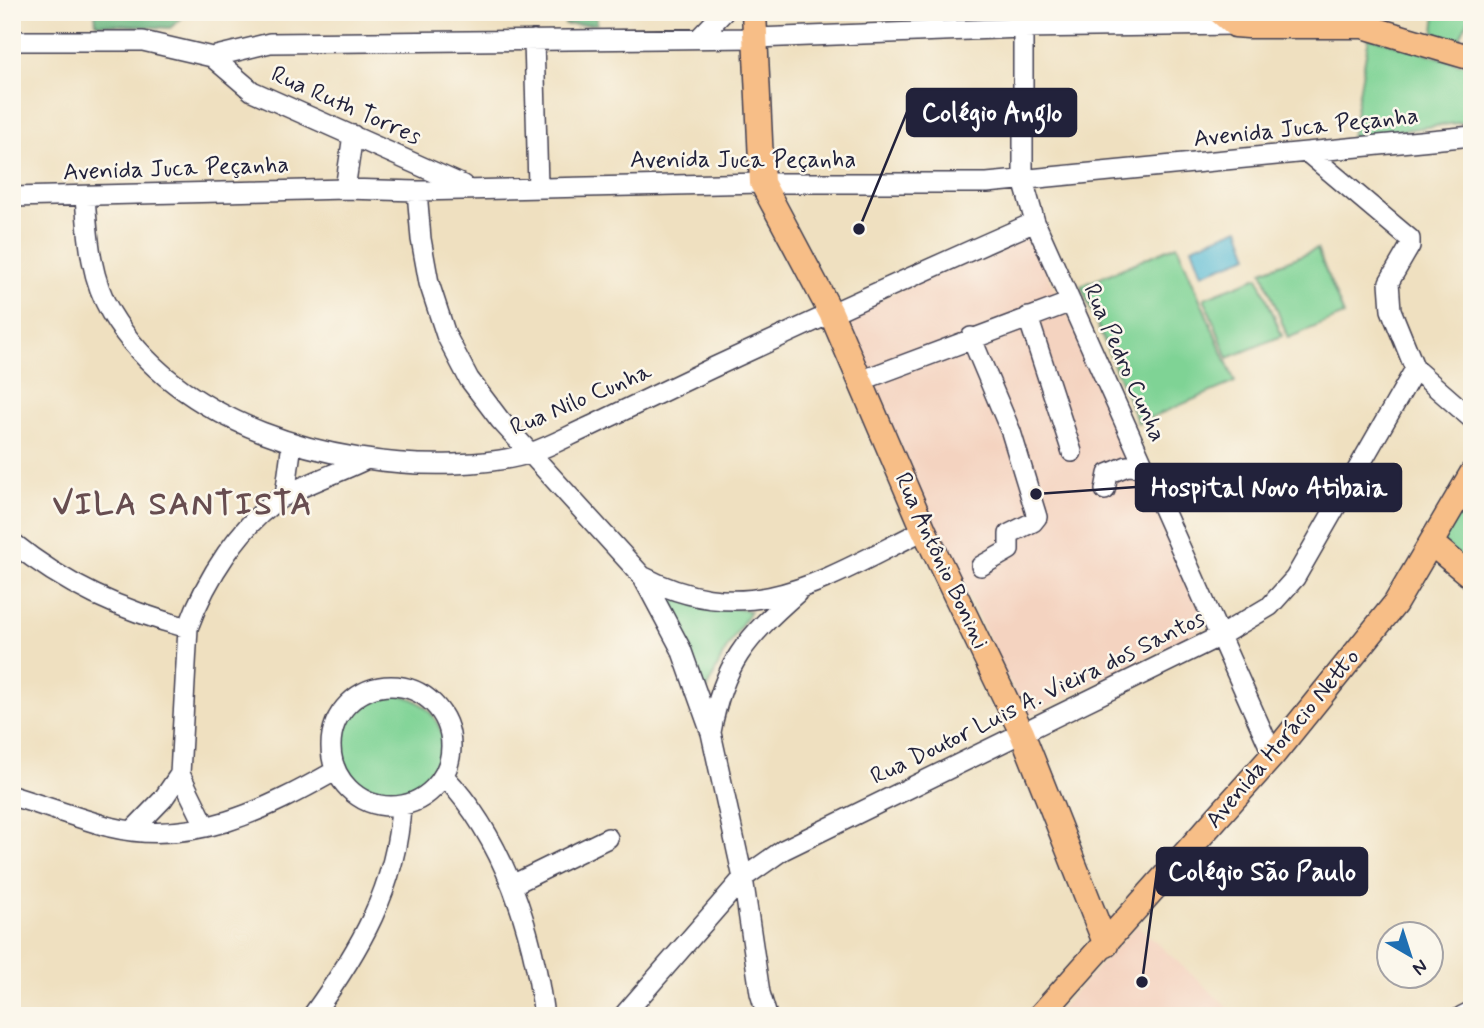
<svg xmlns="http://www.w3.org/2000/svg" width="1484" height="1028" font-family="Mynerve,sans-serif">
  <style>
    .built { fill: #f4d3c0 }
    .green { fill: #7fd395; stroke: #507a68; stroke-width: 2 }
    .forest { fill: #67b57e; stroke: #446c5c; stroke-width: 2 }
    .water { fill: #54b9d3; stroke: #3b6e87; stroke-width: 2 }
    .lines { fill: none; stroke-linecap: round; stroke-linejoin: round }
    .minor-casing { stroke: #413e4f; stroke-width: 22 }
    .major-casing { stroke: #413e4f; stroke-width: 27 }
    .minor { stroke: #fff; stroke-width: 19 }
    .major { stroke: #f7be87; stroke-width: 24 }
    .labels { text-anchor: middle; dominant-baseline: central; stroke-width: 5; stroke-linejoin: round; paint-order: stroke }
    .street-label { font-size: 24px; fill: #22223b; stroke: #fbf7ec }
    .district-label { font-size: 32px; font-weight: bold; letter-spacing: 2px; fill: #674d50; stroke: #fbf7ec }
    .leader { fill: none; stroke: #22223b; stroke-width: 2.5 }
    .callout-dot { fill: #22223b; stroke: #fbf7ec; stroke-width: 2.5 }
    .callout { fill: #22223b; stroke: #22223b; stroke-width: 2.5 }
    .callout-label { font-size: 26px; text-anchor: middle; font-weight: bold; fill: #fff }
  </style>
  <rect width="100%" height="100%" fill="#fbf7ec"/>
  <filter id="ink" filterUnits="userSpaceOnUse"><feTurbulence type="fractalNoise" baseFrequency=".0143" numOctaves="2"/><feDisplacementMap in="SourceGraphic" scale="14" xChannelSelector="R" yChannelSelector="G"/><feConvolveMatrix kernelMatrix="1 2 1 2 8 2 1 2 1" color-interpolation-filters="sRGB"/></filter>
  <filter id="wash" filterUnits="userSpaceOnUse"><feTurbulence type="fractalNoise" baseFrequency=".00686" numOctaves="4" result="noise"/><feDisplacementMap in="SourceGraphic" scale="28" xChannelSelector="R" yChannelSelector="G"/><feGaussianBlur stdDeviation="1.57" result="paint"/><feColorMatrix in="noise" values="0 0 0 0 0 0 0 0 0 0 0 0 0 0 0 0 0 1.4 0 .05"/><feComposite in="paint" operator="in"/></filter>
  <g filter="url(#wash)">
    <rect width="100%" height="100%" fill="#efe0c0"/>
    <path class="built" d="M 1029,234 L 1123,431 L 1200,610 L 1202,629 L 1026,717 L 931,518 L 845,315 Z
      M 1137,925 L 1232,1011 L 1225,1016 L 1053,1016 Z"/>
    <path class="green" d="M 1436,12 L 1472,12 L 1457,44 L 1434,32 Z
      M 1369,37 L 1472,67 L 1472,121 L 1351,137 Z
      M 1177,245 L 1235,382 L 1138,423 L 1081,286 Z
      M 1317,249 L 1344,315 L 1288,338 L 1262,271 Z
      M 1258,277 L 1282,336 L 1228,358 L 1204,298 Z
      M 1472,487 L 1472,567 L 1442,542 Z
      M 670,598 L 750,611 L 723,655 L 705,694 Z
      M337 747a53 53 0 1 1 106 0a53 53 0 1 1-106 0Z"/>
    <path class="forest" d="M 95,12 L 189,12 L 170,28 L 96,24 Z
      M 564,12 L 596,12 L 597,24 L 565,25 Z"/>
    <path class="water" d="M 1239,228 L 1249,256 L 1202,274 L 1192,247 Z"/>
  </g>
  <g filter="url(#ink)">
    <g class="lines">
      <g class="minor-casing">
        <path id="minor" d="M 1023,28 L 1023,180 L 1035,222 L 1273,755
          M 699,38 L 724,12
          M 534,40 L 538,186
          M 12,41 L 143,41 L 212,57 L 252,91 L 463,185
          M 212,57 L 270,43 L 756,38 L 1023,28 L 1235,25
          M 1308,153 L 1410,239 L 1410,246 L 1389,282 L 1391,310 L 1415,369 L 1472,419
          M 345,189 L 353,135
          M 417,191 L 421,239 L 429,283 L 446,335 L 469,379 L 500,420 L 642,576 L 681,649 L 711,733 L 743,878 L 760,993 L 767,1016
          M 12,197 L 345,189 L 417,191 L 762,183 L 987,183 L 1472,136
          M 85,197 C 88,236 90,278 111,313 C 178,425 332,468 454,464 C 479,463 509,461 533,452 C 553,445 572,434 591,426 C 631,407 670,388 710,369 C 818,319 926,270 1035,222
          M 1028,317 L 1072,452
          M 971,337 L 1011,432 L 1037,517 L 1033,522 L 1009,534 L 1009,550 L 981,566
          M 860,381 L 1071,302
          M 1105,490 L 1108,474 L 1127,466 L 1143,467
          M 285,496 L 292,443
          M 12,542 C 66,586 121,610 188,628
          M 642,576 C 750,633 826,578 924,530
          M331 746a60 60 0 1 1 120 0a60 60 0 1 1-120 0Z
          M 711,732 C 723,664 746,638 797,593
          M 444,776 C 504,839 533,930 544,1016
          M 12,796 C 45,806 77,818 110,827 C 192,847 266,810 335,771
          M 206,827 L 180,774 L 188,628 C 205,581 241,521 286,495 C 311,482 340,472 365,460
          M 132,831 L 163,799 L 180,774
          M 512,885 L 608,838
          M 312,1016 C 359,951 397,887 401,806
          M 623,1016 L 743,878 L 783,850 L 1218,637 L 1270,606 L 1295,578 L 1415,369
          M 1462,1016 L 1472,1011"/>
      </g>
      <g class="major-casing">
        <path id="major" d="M 754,12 L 762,183 L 831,313 L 924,530 L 1022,733 L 1106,945
          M 1220,12 L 1235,25 L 1248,26 L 1363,26 L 1472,58
          M 1432,544 L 1472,577
          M 1040,1016 L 1273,755 L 1395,604 L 1472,473"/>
      </g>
      <use href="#minor" class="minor"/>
      <use href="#major" class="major"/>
    </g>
  </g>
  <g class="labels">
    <g class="street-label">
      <text transform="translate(346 106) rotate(24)">Rua Ruth Torres</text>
      <text transform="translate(1306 128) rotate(-6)">Avenida Juca Peçanha</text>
      <text x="743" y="160">Avenida Juca Peçanha</text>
      <text transform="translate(176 169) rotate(-2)">Avenida Juca Peçanha</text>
      <text transform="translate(1124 363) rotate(66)">Rua Pedro Cunha</text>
      <text transform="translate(581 400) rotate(-23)">Rua Nilo Cunha</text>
      <text transform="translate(941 561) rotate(65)">Rua Antônio Bonini</text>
      <text transform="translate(1038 698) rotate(-26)">Rua Doutor Luis A. Vieira dos Santos</text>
      <text transform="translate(1283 739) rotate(-50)">Avenida Horácio Netto</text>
    </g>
    <g class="district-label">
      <text x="183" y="505">VILA SANTISTA</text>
    </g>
  </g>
  <path class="leader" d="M859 229L907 112M1036 494L1136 487M1142 982L1157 871"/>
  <g class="callout-dot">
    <circle cx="859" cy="229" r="7"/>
    <circle cx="1036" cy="494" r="7"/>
    <circle cx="1142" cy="982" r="7"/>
  </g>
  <g class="callout">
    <rect x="907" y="89" width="169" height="47" rx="7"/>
    <rect x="1136" y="464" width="265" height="47" rx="7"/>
    <rect x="1157" y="848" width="210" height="47" rx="7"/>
  </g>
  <g class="callout-label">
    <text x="992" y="121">Colégio Anglo</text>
    <text x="1269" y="496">Hospital Novo Atibaia</text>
    <text x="1262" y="880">Colégio São Paulo</text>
  </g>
  <rect width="1484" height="1028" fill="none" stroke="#fbf7ec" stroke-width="42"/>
  <g transform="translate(1410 955) rotate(141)"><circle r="33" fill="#fbf7ec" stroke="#a4a2a5" stroke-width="2"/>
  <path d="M0-5L12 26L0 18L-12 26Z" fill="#1f6fb2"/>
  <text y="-10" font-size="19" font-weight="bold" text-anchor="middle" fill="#22223b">N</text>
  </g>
</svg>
